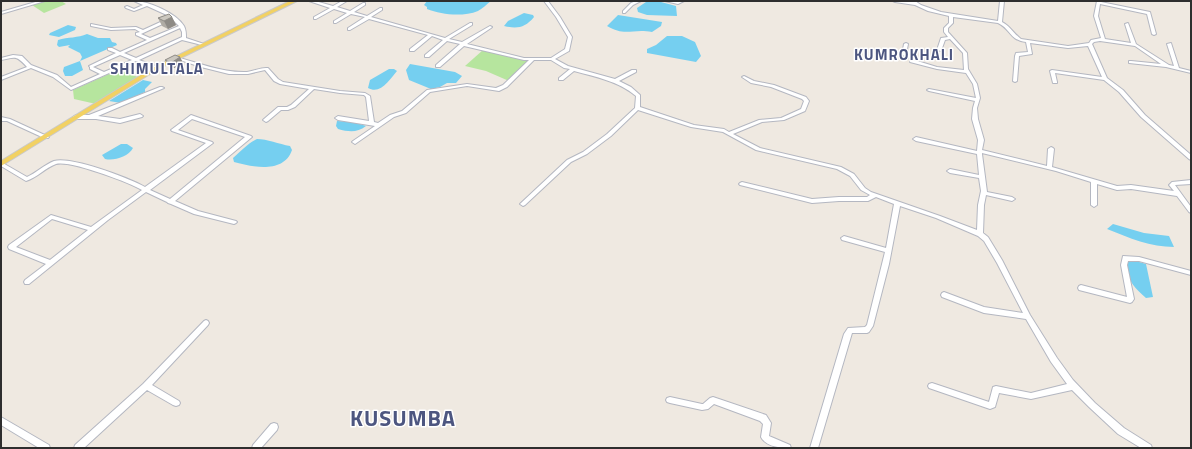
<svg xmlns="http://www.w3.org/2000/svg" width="1192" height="449" font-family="'Titillium Web',sans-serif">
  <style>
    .green { fill: #b6e59e }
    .water { fill: #75cff0 }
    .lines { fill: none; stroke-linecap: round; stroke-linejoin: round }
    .minor-casing { stroke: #b4b7c1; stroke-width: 2 }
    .major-casing { stroke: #c9c9c9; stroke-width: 2 }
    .minor { fill: #fff; fill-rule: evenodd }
    .major { fill: #f2d163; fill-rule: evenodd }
    .wall { fill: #afaba4 }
    .shaded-wall { fill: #8e8b86 }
    .building { fill: #cbc7bf; stroke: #8e8b86 }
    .labels { text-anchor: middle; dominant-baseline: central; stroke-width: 3; stroke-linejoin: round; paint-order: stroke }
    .far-district-label { font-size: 15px; font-weight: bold; letter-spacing: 1px; fill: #4d5680; stroke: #fff }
    .near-district-label { font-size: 22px; font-weight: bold; letter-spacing: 1px; fill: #4d5680; stroke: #fff }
  </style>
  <rect width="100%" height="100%" fill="#efe9e1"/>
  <path class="green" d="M 46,1 L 61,1 L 66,4 L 44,13 L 32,5 Z
    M 483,50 L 529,61 L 509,81 L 486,71 L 465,66 Z
    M 118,70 L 138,77 L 96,104 L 74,99 L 73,90 Z"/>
  <path class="water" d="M 427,1 L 491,1 C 487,4 482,9 478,11 C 463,17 442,15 427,9 L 427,7 L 424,5 Z
    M 646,2 L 661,2 L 676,6 L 677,16 L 647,15 L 638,12 L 637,8 Z
    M 524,13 L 533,15 L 534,17 C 525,28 517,29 504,26 L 508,21 Z
    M 618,15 L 662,22 L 661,26 L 652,32 C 633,28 625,37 607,26 Z
    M 68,25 L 76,27 L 75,30 L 59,37 L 49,35 L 50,33 Z
    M 87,34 L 98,38 L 110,38 L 112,42 L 116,43 L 117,45 L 80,61 L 83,70 L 72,76 L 65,76 L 63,71 L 64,67 L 80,61 L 82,57 L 80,53 L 68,47 L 70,45 L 59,47 L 57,45 L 58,40 C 68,37 78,38 87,34 Z
    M 667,36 L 682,36 L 695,42 L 701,56 L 696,62 L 647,53 L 647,49 L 656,45 Z
    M 410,64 L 455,72 L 462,76 L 456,83 L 447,83 L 440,87 L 431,89 L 409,80 L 406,70 Z
    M 389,69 L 394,69 L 397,71 C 390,79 381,95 368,88 L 370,80 Z
    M 143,80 L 152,82 L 145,89 L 145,92 L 121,103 L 109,101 Z
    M 337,121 L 354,122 L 366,126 C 357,133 349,132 338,129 L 336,126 Z
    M 257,139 C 267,139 279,144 290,146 L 292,150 C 284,174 252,167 234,162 L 233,158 C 240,152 248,143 257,139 Z
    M 121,144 L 127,144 L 133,148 C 128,157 114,161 105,159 L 102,155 Z
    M 1113,224 L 1144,233 L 1169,236 L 1174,247 C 1151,247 1129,238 1107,229 Z
    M 1129,259 L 1146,264 L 1153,297 L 1146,298 C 1134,287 1123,277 1129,259 Z"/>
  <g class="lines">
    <g class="minor-casing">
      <path id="minor" d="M 39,1 L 45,1 L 1,14 L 1,12 Z
        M 134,1 C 149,1 176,13 184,26 C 186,30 186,34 186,38 L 204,44 L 202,45 L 182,40 L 139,60 L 158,67 L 158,69 L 154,69 L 136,61 L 71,90 L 53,77 L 31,68 L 1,80 L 1,77 L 27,67 C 16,55 16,57 1,60 L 1,58 L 13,55 L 22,56 L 31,65 L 57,75 L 71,87 L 100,74 L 90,69 L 90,67 L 89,66 L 116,53 L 108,50 L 108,48 L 112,48 L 120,52 L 147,40 L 136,35 L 136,33 L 140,32 L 135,29 L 111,30 L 91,26 L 91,24 L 111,28 L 136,27 L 143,30 L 167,19 L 169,19 L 169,21 L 141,34 L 150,38 L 179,26 L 169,16 L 147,6 L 134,11 L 126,8 L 125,7 L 127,6 L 134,9 L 143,5 ZM 180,28 L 182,32 L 182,37 L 136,58 L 124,53 ZM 120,55 L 132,60 L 104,72 L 93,67 Z
        M 309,1 L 315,1 L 333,6 L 342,1 L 347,1 L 337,7 L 350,11 L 363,3 L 365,3 L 365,5 L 354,12 L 367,16 L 380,8 L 382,8 L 382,10 L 371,17 L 445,38 L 470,23 L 472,23 L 472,25 L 449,39 L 462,42 L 490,26 L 492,27 L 491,28 L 467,44 L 524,58 L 551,58 L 565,49 L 568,37 L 556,17 L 544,1 L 548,1 L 560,17 L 572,37 L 569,51 L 555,59 L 568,66 L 615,79 L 632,70 L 636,70 L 636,72 L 619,81 L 631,87 L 640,95 L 640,107 L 694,125 L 724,129 L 729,132 L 759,120 L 781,118 L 801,109 L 804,101 L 802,99 L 771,87 L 751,83 L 742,77 L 744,76 L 754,81 L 774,85 L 806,97 L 809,101 L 805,111 L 784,120 L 762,122 L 733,134 L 760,148 L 841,167 L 854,174 L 865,188 L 871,192 L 940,216 L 977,230 L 978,205 L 981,191 L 979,178 L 950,173 L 947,171 L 950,169 L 979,175 L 977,154 L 916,141 L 913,139 L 916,137 L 977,151 L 978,140 L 972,119 L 973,108 L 975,101 L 929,91 L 927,90 L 929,89 L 976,98 L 973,84 L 966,73 L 937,69 L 910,62 L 911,58 L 902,55 L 904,44 L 906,43 L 908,44 L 906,54 L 915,56 L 914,60 L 937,67 L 964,70 L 963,53 L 950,39 L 945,40 L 941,51 L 937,50 L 941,38 L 948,37 L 944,32 L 944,28 L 949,23 L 949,16 L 928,11 L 915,5 L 895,2 L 893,1 L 911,2 L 910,1 L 915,1 L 921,5 L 941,12 L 998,21 L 1000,1 L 1004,1 L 1002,22 C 1010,26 1014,34 1021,39 L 1068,46 L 1089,43 L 1091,40 L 1101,38 L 1094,16 L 1097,1 L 1101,1 L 1101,2 L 1150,12 L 1156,34 L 1154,35 L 1152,34 L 1147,14 L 1100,4 L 1098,16 L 1105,39 L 1131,43 L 1125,24 L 1128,23 L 1136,44 L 1169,65 L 1174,66 L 1167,44 L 1171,43 L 1179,68 L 1191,71 L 1191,73 L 1166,67 L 1129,63 L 1129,61 L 1131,61 L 1161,64 L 1135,46 L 1100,41 L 1094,42 L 1092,44 L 1107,78 L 1123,90 L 1145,115 L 1191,155 L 1191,160 L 1189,159 L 1141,117 L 1119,92 L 1104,80 L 1055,73 L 1057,82 L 1057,83 L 1053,83 L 1050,71 L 1052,70 L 1102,77 L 1088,46 L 1068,48 L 1030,43 L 1032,54 L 1019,56 L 1017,81 L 1015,82 L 1013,81 L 1015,56 L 1016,53 L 1028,52 L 1026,42 C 1009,40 1011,29 998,23 L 953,17 L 953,23 L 948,28 L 948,32 L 967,53 L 968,69 L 977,84 L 980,98 L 977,108 L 978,119 L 984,140 L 982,150 L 1047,166 L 1048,149 L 1051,147 L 1053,148 L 1054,149 L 1052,167 L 1117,186 L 1131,185 L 1174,191 L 1169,185 L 1172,182 L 1191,180 L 1191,184 L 1175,185 L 1191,207 L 1191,213 L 1189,212 L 1177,196 L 1131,189 L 1117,190 L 1097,184 L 1097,205 L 1094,207 L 1091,205 L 1091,182 L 1056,171 L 982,153 L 982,154 L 987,192 L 1012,197 L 1015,199 L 1012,201 L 986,195 L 984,205 L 983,233 L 988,237 L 1002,260 L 1030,315 L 1057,358 L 1073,380 L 1095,403 L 1124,428 L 1151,445 L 1152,448 L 1141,448 L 1118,434 L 1089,407 L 1072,390 L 1031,399 L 999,393 L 995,407 L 990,409 L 929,388 L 928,386 L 929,384 L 932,383 L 989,402 L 993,387 L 996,386 L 1031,393 L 1067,384 L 1051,362 L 1026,319 L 984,313 L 942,297 L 941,295 L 942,293 L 944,292 L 984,307 L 1023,313 L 997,263 L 984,241 L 978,236 L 936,218 L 900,206 L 889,264 L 873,326 L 869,332 L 867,333 L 852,333 L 818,448 L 810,448 L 844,334 L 848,328 L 865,327 L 867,325 L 885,252 L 842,240 L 841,238 L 844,236 L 886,248 L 894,204 L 876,197 L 868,201 L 839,201 L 812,203 L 740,185 L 739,184 L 740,183 L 742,182 L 812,199 L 839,197 L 867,197 L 870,195 L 861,190 L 850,176 L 837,169 L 756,150 L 723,132 L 691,127 L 638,110 L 611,136 L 587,154 L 571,162 L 525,205 L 523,206 L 520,204 L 521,203 L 567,160 L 583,152 L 607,134 L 635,108 L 636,96 C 618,81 596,77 574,71 L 563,80 L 559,80 L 559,78 L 570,69 L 564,68 L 551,60 L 534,60 L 507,87 L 499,91 L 467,86 L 430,92 L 406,113 L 394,117 L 355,144 L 352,142 L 353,141 L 375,126 L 338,120 L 335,118 L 338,116 L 369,121 L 366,97 L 364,95 L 340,93 L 314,89 L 295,107 L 288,110 L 281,110 L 268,121 L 266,122 L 263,120 L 264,119 L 278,107 L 287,107 L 291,105 L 309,89 L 280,84 L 274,81 L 265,70 L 248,74 L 229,74 L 201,67 L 174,58 L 176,57 C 199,63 223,73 247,72 C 254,71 260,68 266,68 L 268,68 L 278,79 L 283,82 L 340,91 L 365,93 L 370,96 L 374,122 L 378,123 L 390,115 L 402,111 L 427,90 L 467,84 L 496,88 L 503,85 L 529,60 L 524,60 L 464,46 L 440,67 L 436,67 L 436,65 L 460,44 L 447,41 L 429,57 L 425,57 L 425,55 L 443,40 L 432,36 L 414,51 L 410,51 L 410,49 L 428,35 L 369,19 L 350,30 L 348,30 L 348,28 L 365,17 L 351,14 L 336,23 L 334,23 L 334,21 L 347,13 L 334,9 L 316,19 L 314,19 L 314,17 L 330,8 Z
        M 636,1 L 641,1 L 633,5 L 625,13 L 623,13 L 623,11 L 631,3 Z
        M 665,1 L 684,1 L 678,4 Z
        M 160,87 L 162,87 L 164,88 L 98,116 L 120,119 L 140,114 L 143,116 L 142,117 L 120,123 L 96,119 L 76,119 L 73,117 L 76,115 L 89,115 Z
        M 191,115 L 251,136 L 252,137 L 175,201 L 198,211 L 236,221 L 237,222 L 236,223 L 234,224 L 194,214 L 171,204 L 168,203 L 167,202 L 146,192 L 108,220 L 29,284 L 25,284 L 24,282 L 25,280 L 46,264 L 9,249 L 8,247 L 9,245 L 51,215 L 91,227 L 142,190 C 128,182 70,160 56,164 C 45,168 38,177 26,181 L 1,166 L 1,162 L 27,177 C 36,173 44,165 54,161 C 71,156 129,178 145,187 L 206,143 L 172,131 L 171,130 ZM 192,119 L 245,137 L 170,199 L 150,190 L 213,143 L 212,142 L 178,130 ZM 52,219 L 88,230 L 50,260 L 16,247 Z
        M 1,117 L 10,119 L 49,137 L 48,138 L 44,138 L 7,121 L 1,121 Z
        M 1123,256 L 1139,257 L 1191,271 L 1191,275 L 1139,261 L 1128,261 L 1127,265 L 1134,299 L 1132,302 L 1130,303 L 1079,290 L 1078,288 L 1079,286 L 1081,285 L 1127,297 L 1121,265 Z
        M 206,320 L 208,321 L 209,323 L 208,325 L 152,385 L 179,401 L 180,403 L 179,405 L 176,406 L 173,405 L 147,390 L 84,448 L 74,448 L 75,445 L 143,384 L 204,321 Z
        M 670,397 L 702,404 L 703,404 L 710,398 L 713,397 L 766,415 L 771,423 L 769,436 L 790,445 L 791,448 C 781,448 766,447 761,437 L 763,424 L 760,421 L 714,404 L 708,409 L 702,410 L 670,403 L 667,402 L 666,400 L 667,398 Z
        M 1,417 L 49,445 L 50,448 L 39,448 L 1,425 Z
        M 274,423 L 277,424 L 278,427 L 277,430 L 261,448 L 252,448 L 253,445 L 271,424 Z"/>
    </g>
    <g class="major-casing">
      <path id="major" d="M 290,1 L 297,1 L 158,69 L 1,166 L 1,161 L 154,67 Z"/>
    </g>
    <use href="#minor" class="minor"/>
    <use href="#major" class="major"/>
  </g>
  <path class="wall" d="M 172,17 L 176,25 L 168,29 L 162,26 L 158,18 Z
    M 180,57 L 183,63 L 174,68 L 168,66 L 165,60 Z"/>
  <path class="shaded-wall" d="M 172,17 L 176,25 L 168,29 L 164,21 Z
    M 180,57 L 183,63 L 174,68 L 171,63 Z"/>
  <path class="building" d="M 169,14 L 172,17 L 164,21 L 158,18 Z
    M 175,55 L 180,57 L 171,63 L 165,60 Z"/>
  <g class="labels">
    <g class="far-district-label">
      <text x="904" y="54">KUMROKHALI</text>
      <text x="157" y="68">SHIMULTALA</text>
    </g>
    <g class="near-district-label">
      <text x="403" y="418">KUSUMBA</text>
    </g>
  </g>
  <rect width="1192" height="449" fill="none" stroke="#2e2e2e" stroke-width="4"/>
</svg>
